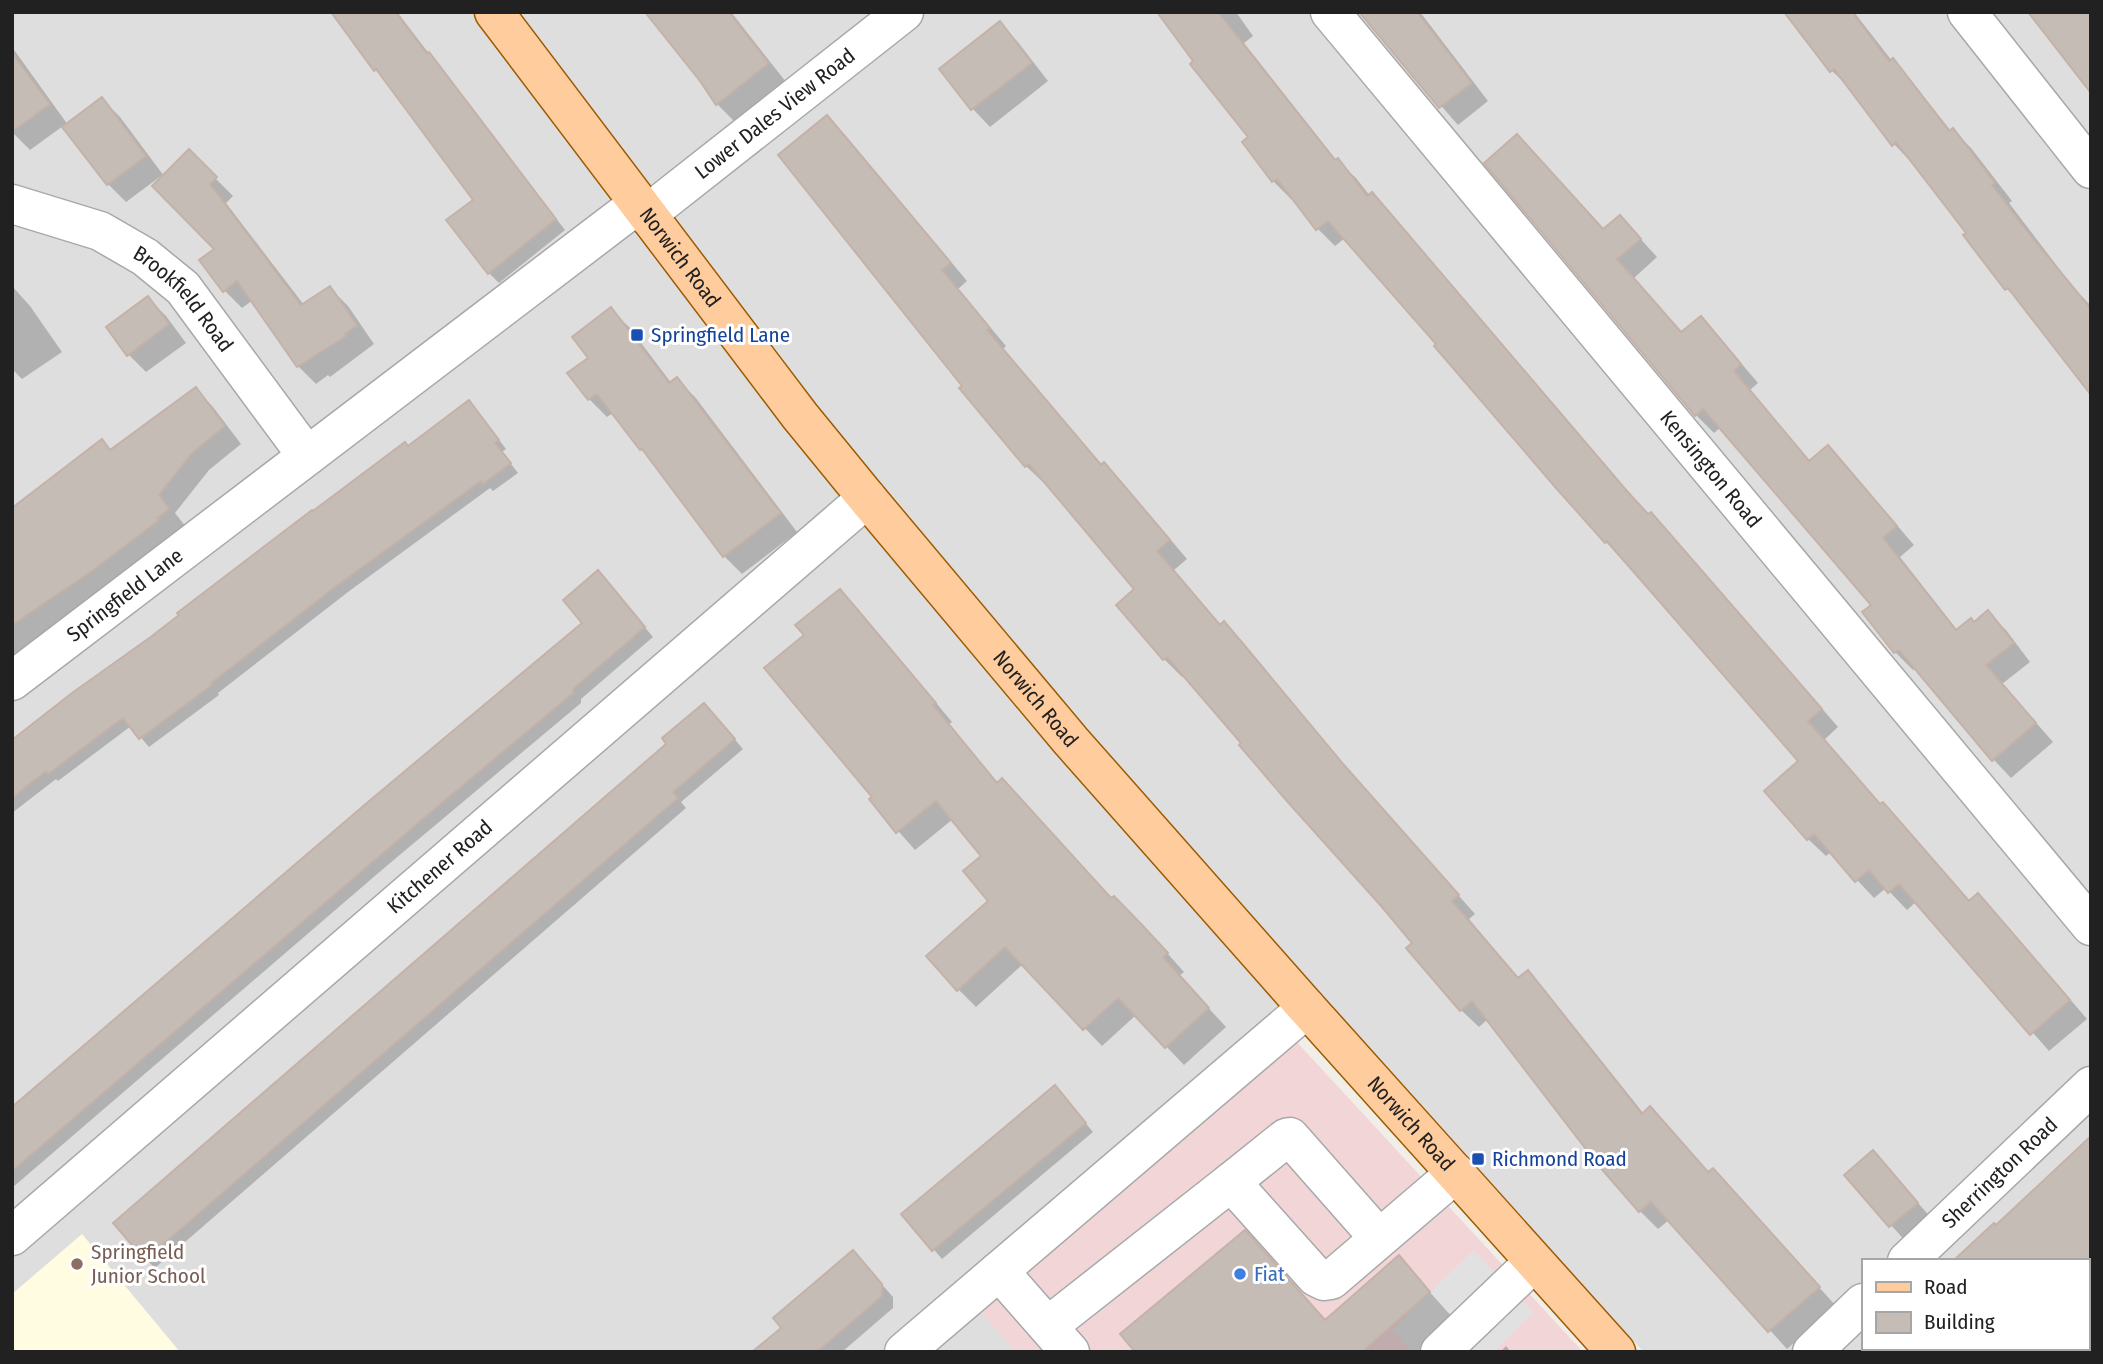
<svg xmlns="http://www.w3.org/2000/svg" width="2103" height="1364" font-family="'Fira Sans Condensed',sans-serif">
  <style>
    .residential { fill: #dfdede; fill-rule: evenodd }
    .commercial { fill: #f2d6d7 }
    .education { fill: #fffce2 }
    .parking { fill: #e1e1e1 }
    .shadow { fill: #0003 }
    .building { fill: #c6bcb6; stroke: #c4b2a8; stroke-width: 2 }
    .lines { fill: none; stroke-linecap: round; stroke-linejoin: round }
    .minor-casing { stroke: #a8a8a8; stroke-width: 41 }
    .major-casing { stroke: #9d5b00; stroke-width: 41 }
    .minor { stroke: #fff; stroke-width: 38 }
    .major { stroke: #ffcc9e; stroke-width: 38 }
    .transit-dot { fill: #1a4fb4; stroke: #fff; stroke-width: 2.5 }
    .education-dot { fill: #8d6e63; stroke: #fff; stroke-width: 2.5 }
    .shop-dot { fill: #3f7fe0; stroke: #fff; stroke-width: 2.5 }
    .labels { text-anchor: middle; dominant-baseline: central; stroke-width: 6; stroke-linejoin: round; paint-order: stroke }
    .street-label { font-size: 21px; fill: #212121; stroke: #fff }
    .transit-label { font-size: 21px; fill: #164399; stroke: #fff; text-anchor: start }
    .education-label { font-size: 21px; fill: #785e54; stroke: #fff; text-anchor: start }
    .shop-label { font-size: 21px; fill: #366cbe; stroke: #fff; text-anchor: start }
  </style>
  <rect width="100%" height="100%" fill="#f1ede7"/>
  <path class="residential" d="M 12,12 L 2091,12 L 2091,1352 L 1644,1352 L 1328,1013 L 975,1305 L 1016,1352 L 12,1352 ZM 1863,1261 L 2087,1261 L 2087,1348 L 1863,1348 Z"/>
  <path class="commercial" d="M 1294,1039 L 1583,1352 L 1016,1352 L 975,1305 Z"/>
  <path class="education" d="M 82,1234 L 180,1352 L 12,1352 L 12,1294 Z"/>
  <path class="parking" d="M 1474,1250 L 1534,1313 L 1493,1352 L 1412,1352 L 1391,1330 Z"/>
  <path class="shadow" d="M 332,12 L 397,12 L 565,230 L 499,283 L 489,273 L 476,200 Z
    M 649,12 L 731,12 L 786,82 L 735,122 L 717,104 Z
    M 1160,12 L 1236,12 L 1253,36 L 1244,43 L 1337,161 L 1356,178 L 1370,196 L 1372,194 L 1390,212 L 1644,510 L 1669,532 L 1838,727 L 1824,740 L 1881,806 L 1883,804 L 1901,822 L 1970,902 L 1978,896 L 1996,913 L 2087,1019 L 2049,1051 L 1917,901 L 1907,910 L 1886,888 L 1874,898 L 1831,852 L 1826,856 L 1808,839 L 1801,762 L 1606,542 L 1345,238 L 1335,246 L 1317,228 L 1293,197 L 1291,199 L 1273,181 L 1244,143 L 1251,138 Z
    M 1359,12 L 1420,12 L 1488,101 L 1458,125 Z
    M 1787,12 L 1854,12 L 1892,61 L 1910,79 L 1951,131 L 1953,130 L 1971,148 L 2012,201 L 2009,203 L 2073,287 L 2091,306 L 2091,393 L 2024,306 L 2007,289 L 1968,233 L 1913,161 L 1911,162 L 1894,144 L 1850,88 L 1832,71 Z
    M 1000,24 L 1017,41 L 1048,81 L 990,127 L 973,109 L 942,70 Z
    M 12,47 L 68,125 L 102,99 L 120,117 L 164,176 L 189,152 L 233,196 L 226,203 L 304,305 L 330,288 L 348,306 L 374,344 L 330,377 L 328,375 L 316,384 L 298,366 L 253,300 L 242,308 L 224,290 L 217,249 L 161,176 L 126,202 L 108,184 L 63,126 L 30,150 L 12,132 Z
    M 827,118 L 845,135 L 967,281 L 958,289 L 1006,346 L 1003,349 L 1103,466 L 1104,465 L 1122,482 L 1187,559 L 1174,570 L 1221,626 L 1224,624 L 1242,641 L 1361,785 L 1475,914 L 1469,919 L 1519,979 L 1528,972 L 1545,990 L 1644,1114 L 1650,1109 L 1709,1173 L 1713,1170 L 1836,1306 L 1787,1349 L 1669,1220 L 1658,1229 L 1640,1211 L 1600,1165 L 1488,1019 L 1479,1027 L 1461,1010 L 1415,943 L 1184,675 L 1182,677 L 1164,659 L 1118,605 L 1137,589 L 1046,481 L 1044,483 L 1026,466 L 964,386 Z
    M 1487,163 L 1604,231 L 1637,235 L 1657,257 L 1634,278 L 1682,333 L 1701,318 L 1718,336 L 1758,383 L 1750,390 L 1811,462 L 1828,447 L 1845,465 L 1914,545 L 1900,557 L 1958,631 L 1974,624 L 1988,613 L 2006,630 L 2030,662 L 2002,684 L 2053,742 L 2011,778 L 1994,760 L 1916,668 L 1913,670 L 1895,652 L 1864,612 L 1873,605 L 1721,427 L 1714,433 L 1696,415 Z
    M 12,286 L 30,306 L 62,352 L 22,379 L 12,369 Z
    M 148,298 L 166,316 L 186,343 L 146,372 L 128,354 Z
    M 611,310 L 629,327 L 672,384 L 677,380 L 695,397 L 797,532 L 742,574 L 724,556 L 653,461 L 613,413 L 607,417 L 589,399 L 591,358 Z
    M 196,389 L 213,407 L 241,444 L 209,470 L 175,513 L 186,527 L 80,609 L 12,656 L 12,510 L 102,441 L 112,451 Z
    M 477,411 L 506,449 L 502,452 L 518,473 L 493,491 L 490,488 L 348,592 L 218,693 L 219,695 L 149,747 L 131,726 L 58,781 L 56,779 L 12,813 L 12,743 L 153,638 L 313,514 L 408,448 Z
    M 607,582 L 653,637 L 581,699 L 581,703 L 383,869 L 12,1188 L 12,1110 L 584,623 Z
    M 840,591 L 858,609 L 952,722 L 949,724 L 998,784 L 1160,945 L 1184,972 L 1179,976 L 1226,1027 L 1184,1065 L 1136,1015 L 1102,1046 L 1023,964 L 976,1007 L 958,989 L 991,901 L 984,856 L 953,819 L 915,850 L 871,800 L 874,797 L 807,636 Z
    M 713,714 L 743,749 L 681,802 L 686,808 L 155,1268 L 146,1259 Z
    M 1063,1096 L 1093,1132 L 942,1259 L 903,1214 Z
    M 2091,1137 L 2091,1294 L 2088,1297 L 2087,1261 L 1996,1228 Z
    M 1873,1152 L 1934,1221 L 1908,1244 L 1846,1175 Z
    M 1245,1233 L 1327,1321 L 1399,1258 L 1454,1319 L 1417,1352 L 1138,1352 Z
    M 864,1264 L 893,1297 L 893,1308 L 842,1352 L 754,1352 Z
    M 1506,1346 L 1511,1352 L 1500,1352 Z
    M 1875,1348 L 1906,1348 L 1910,1352 L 1871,1352 Z"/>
  <path class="building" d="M 331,12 L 396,12 L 427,54 L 429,52 L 556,219 L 488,274 L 446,220 L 473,200 L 376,69 L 374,71 Z
    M 645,12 L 729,12 L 769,63 L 716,105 L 700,81 Z
    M 1157,12 L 1218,12 L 1335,160 L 1338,158 L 1367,196 L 1372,192 L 1626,490 L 1648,514 L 1651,512 L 1822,709 L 1808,721 L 1880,804 L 1883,802 L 1969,901 L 1978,893 L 2070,1000 L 2030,1035 L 1899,884 L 1888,893 L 1869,870 L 1855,882 L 1814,834 L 1807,840 L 1764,791 L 1798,761 L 1607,541 L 1605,543 L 1556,488 L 1434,346 L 1436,344 L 1328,221 L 1316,230 L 1277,179 L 1272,182 L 1242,142 L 1248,137 L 1190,64 L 1193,61 Z
    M 1359,12 L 1417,12 L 1472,83 L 1439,108 Z
    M 1784,12 L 1852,12 L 1889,61 L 1893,58 L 1949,131 L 1953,128 L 1995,183 L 1992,185 L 2026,230 L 2091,309 L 2091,395 L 2008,288 L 2005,290 L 1963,235 L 1966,233 L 1896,142 L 1892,146 L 1834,69 L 1830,72 Z
    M 2028,12 L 2091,12 L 2091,93 Z
    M 1000,21 L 1032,63 L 971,110 L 939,69 Z
    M 12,53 L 50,104 L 12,132 Z
    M 102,97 L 146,156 L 107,185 L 62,127 Z
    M 827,115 L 951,263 L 942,270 L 990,328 L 987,330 L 1101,465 L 1104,462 L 1170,540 L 1157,551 L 1220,625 L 1224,621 L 1344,765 L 1459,895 L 1452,901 L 1518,978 L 1528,970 L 1642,1114 L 1650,1106 L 1708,1172 L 1713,1168 L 1820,1287 L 1768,1332 L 1651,1202 L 1639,1212 L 1599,1166 L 1472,1001 L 1460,1011 L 1406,948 L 1412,943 L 1382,907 L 1286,800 L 1239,745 L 1241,743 L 1167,657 L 1163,660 L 1116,605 L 1134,589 L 1029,464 L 1025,467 L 959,388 L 962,386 L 778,155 Z
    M 1517,134 L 1603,229 L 1620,215 L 1641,239 L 1617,259 L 1681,332 L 1701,316 L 1741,364 L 1734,371 L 1809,461 L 1828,445 L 1897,526 L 1883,538 L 1956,630 L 1971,618 L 1974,622 L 1988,610 L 2014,643 L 1986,665 L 2036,723 L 1992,761 L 1899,650 L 1894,653 L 1862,612 L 1871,605 L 1703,409 L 1695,416 L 1484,163 Z
    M 189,149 L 217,177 L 210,184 L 301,305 L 330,286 L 357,325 L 345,334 L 346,336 L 297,367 L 237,281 L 223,292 L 199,260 L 214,249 L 152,186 Z
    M 148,296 L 169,324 L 127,356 L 106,327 Z
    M 611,307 L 669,383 L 677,377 L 781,513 L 723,557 L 642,449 L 640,450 L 597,394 L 588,400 L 567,373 L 588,358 L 572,337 Z
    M 196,387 L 225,426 L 192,453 L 159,495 L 169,509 L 157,518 L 159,520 L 92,571 L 12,625 L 12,508 L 102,439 L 110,450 Z
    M 469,400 L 499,440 L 495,443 L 511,463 L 483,484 L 481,481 L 339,584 L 211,683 L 212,685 L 139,739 L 123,718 L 48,774 L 46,771 L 12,798 L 12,740 L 72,693 L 152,636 L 179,615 L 177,613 L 312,510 L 313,511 L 405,442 L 408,446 Z
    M 598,570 L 645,627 L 573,689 L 573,693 L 425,817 L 12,1171 L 12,1107 L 368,802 L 582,623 L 563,600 Z
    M 840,589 L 936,703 L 933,705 L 997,783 L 1002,778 L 1111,898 L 1114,896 L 1142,925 L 1168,953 L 1163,957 L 1209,1008 L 1165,1048 L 1118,998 L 1083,1030 L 1005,947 L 957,991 L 926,956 L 988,901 L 963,871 L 981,856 L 936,801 L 896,833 L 869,799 L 872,797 L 764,668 L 804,635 L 795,625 Z
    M 704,703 L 735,739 L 673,792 L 678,798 L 145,1260 L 113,1223 L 666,744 L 662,738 Z
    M 1055,1085 L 1086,1123 L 932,1251 L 901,1214 Z
    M 2091,1136 L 2091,1261 L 1953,1261 L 1994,1223 L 1996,1225 Z
    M 1873,1150 L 1918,1203 L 1889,1227 L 1844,1175 Z
    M 1245,1230 L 1325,1320 L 1399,1255 L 1430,1292 L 1362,1352 L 1135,1352 L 1120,1334 Z
    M 853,1250 L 882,1284 L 882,1296 L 817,1352 L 752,1352 L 781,1328 L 773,1318 Z"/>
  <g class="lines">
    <g class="minor-casing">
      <g id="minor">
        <path id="s1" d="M 1330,12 L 2091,926"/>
        <path d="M 1967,12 L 2091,169"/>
        <path id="s2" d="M 12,204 L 100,231 L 145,257 L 183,288 L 307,456"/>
        <path id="s3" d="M 646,215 L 904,12"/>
        <path id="s4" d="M 12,681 L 638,204"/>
        <path d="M 1231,1182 L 1286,1138 L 1290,1137 L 1379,1238"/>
        <path id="s5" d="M 12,1236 L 867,498"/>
        <path id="s6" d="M 1907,1261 L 2091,1086"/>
        <path d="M 999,1271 L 1070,1352"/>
        <path d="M 1048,1326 L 1231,1182 L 1316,1277 L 1324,1281 L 1331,1280 L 1456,1173"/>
        <path d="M 904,1352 L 1307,1008"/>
        <path d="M 1440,1352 L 1534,1262"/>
        <path d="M 1812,1352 L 1863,1303"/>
      </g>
    </g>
    <g class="major-casing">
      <g id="major">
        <path id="s7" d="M 494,12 L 800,416 L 867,498 L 1071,741 L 1307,1008 L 1616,1352"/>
      </g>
    </g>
    <use href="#minor" class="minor"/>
    <use href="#major" class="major"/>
  </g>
  <g class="transit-dot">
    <rect x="630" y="328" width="14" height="14" rx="3.5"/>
    <rect x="1471" y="1152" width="14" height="14" rx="3.5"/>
  </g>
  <circle class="education-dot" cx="77" cy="1264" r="7"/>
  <circle class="shop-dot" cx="1240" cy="1274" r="7"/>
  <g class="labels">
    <g class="street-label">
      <text stroke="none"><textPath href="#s3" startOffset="164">Lower Dales View Road</textPath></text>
      <text stroke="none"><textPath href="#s7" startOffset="308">Norwich Road</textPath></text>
      <text stroke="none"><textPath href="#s2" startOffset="201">Brookfield Road</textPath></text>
      <text stroke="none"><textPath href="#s1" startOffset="595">Kensington Road</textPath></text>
      <text stroke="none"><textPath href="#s4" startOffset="142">Springfield Lane</textPath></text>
      <text stroke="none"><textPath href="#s7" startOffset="875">Norwich Road</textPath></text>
      <text stroke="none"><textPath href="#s5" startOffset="565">Kitchener Road</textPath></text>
      <text stroke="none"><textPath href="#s7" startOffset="1442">Norwich Road</textPath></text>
      <text stroke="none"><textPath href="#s6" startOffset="128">Sherrington Road</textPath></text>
    </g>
    <g class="transit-label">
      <text x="651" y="335">Springfield Lane</text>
      <text x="1492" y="1159">Richmond Road</text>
    </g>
    <g class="education-label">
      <text x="91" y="1252">Springfield<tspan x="91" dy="24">Junior School</tspan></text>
    </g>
    <g class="shop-label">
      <text x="1254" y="1274">Fiat</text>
    </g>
  </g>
  <rect width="2103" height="1364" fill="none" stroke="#212121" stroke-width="28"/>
  <rect x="1862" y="1259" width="228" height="91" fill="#ffffff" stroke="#a6a6a6" stroke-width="2"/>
  <rect x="1876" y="1282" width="35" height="10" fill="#ffcc9e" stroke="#a6a6a6" stroke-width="2"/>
  <text x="1924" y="1294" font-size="21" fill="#212121">Road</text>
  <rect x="1876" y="1312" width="35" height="21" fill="#c6bcb6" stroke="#a6a6a6" stroke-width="2"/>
  <text x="1924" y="1329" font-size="21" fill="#212121">Building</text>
</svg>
